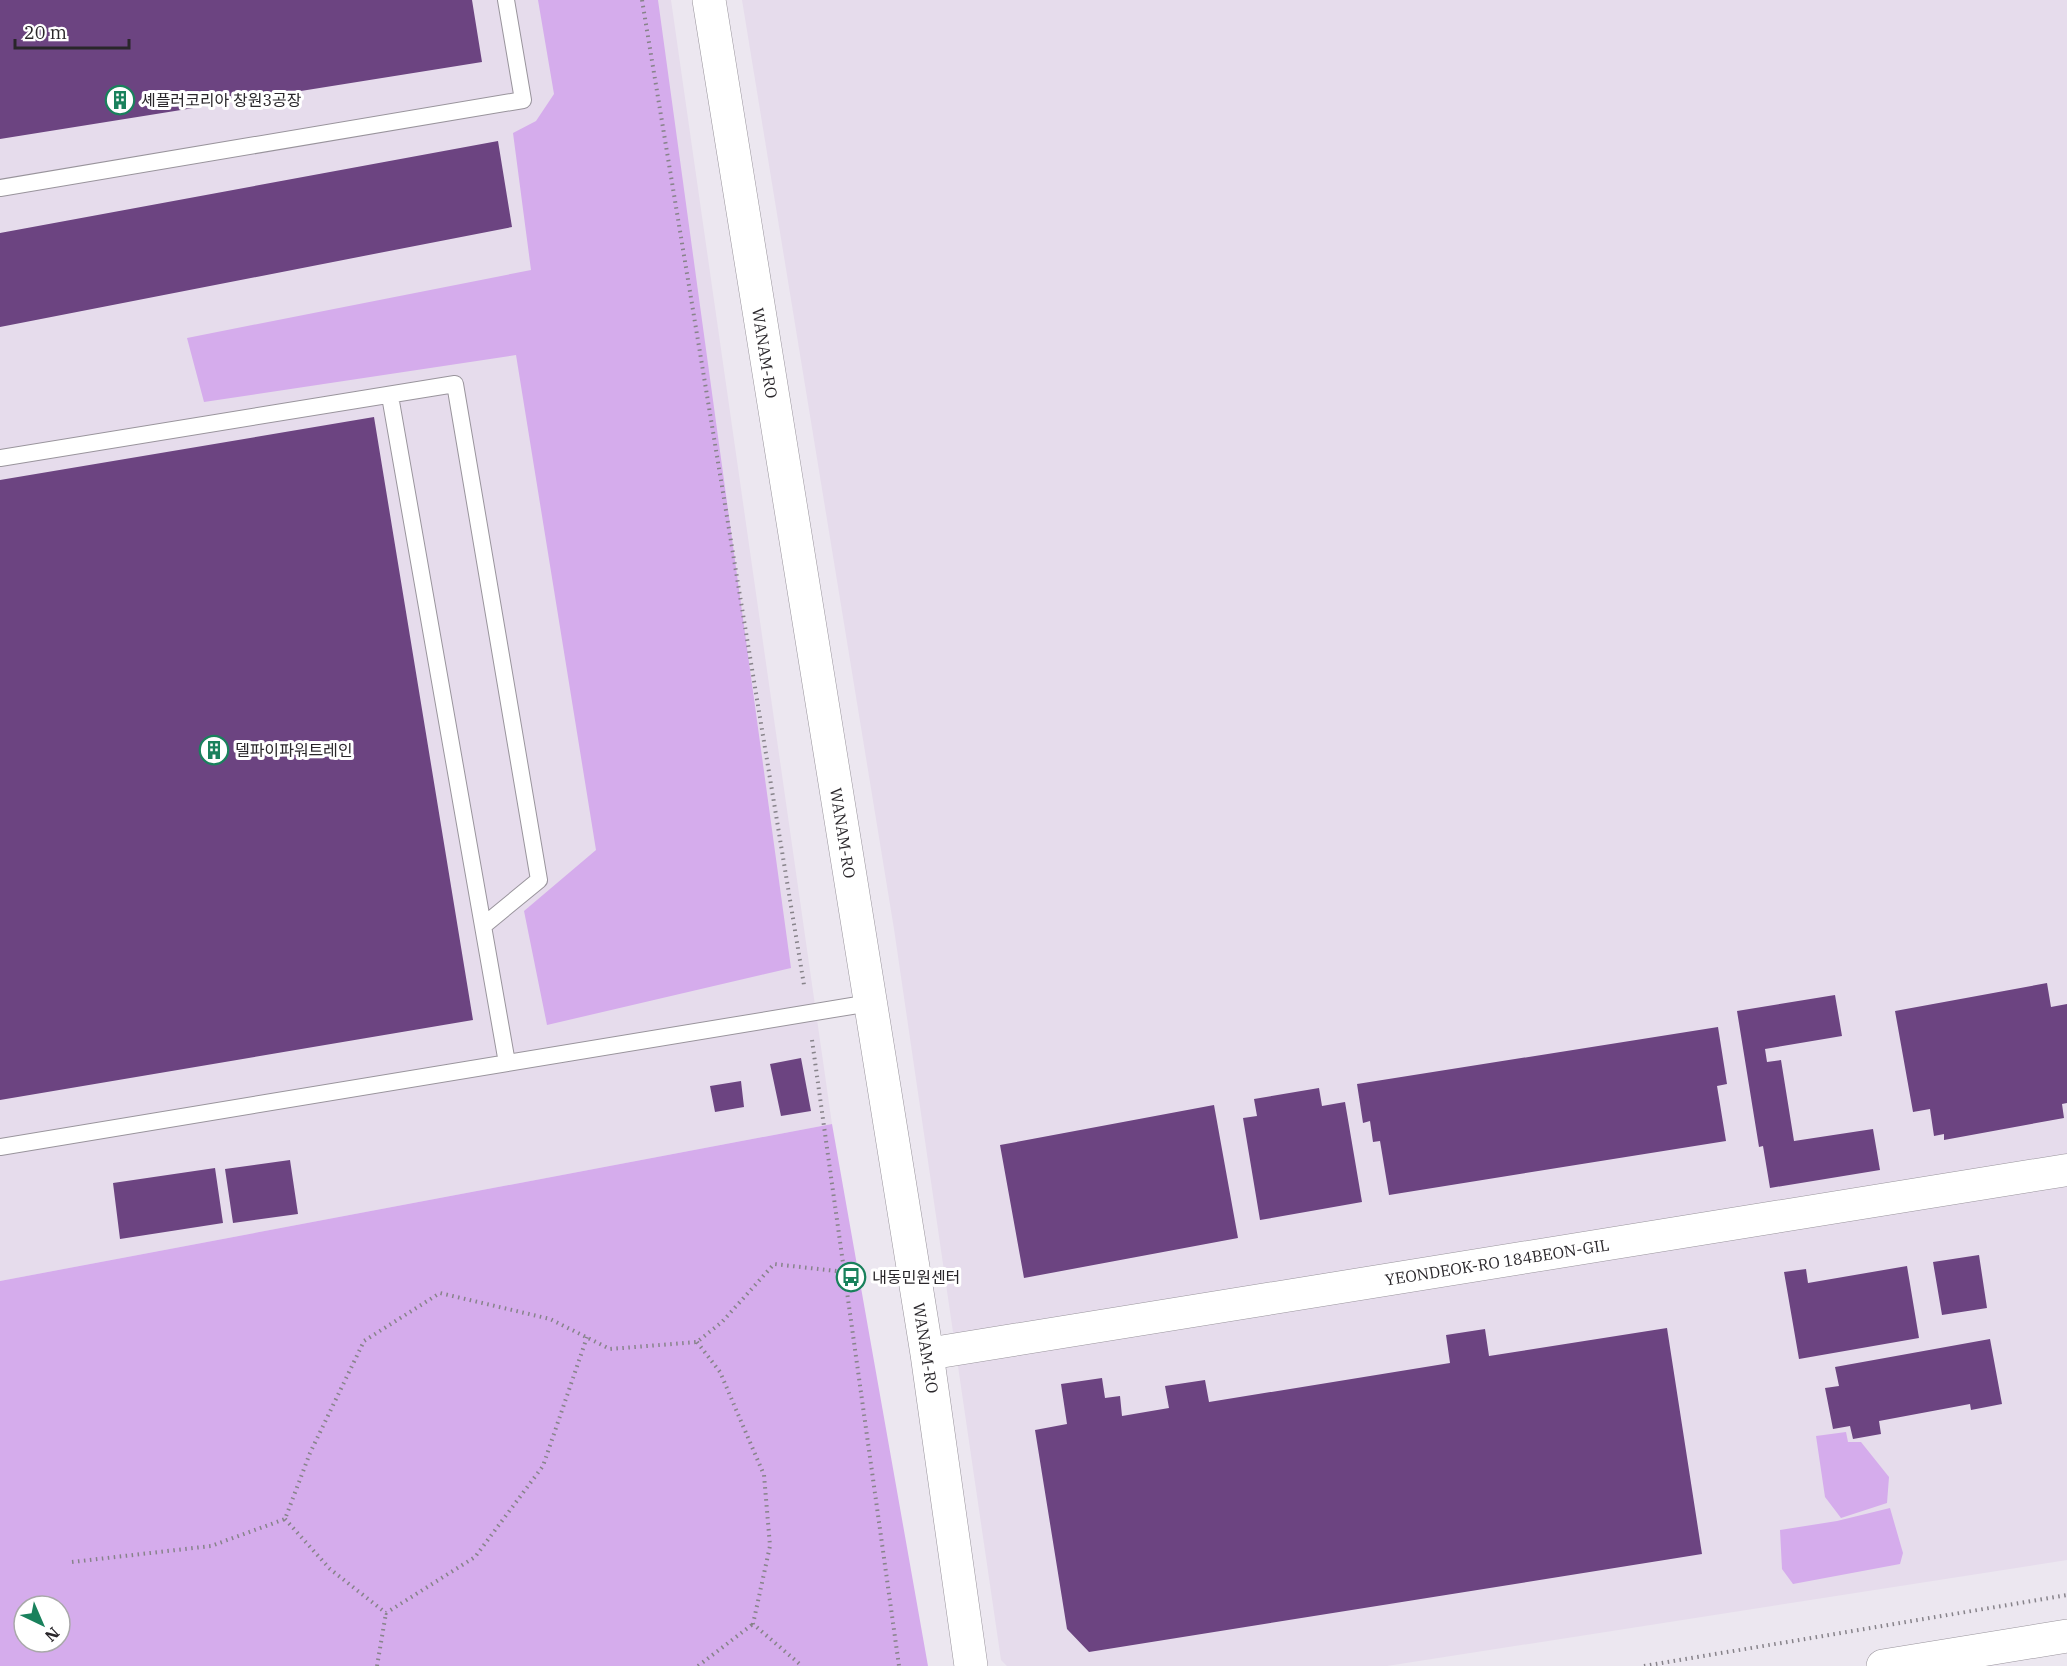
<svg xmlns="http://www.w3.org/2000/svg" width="2067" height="1666" font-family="'IBM Plex Serif','Noto Sans KR',serif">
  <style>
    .built { fill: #e6dcec }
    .green { fill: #d5acec; fill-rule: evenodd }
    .building { fill: #6c4481 }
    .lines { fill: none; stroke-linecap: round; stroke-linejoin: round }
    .lane-casing { stroke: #99949c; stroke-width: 18 }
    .street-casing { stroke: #99949c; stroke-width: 33 }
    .secondary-casing { stroke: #99949c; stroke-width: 34 }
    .primary-casing { stroke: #99949c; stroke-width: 34 }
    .path { stroke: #87838a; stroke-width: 4; stroke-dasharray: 1.5 4.5; stroke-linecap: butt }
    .lane { stroke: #fff; stroke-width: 16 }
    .street { stroke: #fff; stroke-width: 32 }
    .secondary { stroke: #fff; stroke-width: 33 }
    .primary { stroke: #fff; stroke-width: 33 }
    .labels { text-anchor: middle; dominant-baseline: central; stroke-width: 6; stroke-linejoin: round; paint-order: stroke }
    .poi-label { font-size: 16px; fill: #29262a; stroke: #fff; text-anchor: start }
    .street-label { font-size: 16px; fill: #29262a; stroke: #fff }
  </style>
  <rect width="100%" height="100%" fill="#ece7f0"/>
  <path class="built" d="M 0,0 L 671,0 L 832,1124 L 0,1281 Z
    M 742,0 L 2067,0 L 2067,1560 L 1387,1666 L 1007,1666 L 1001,1660 L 894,929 Z"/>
  <path class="green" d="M 538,0 L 658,0 L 791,968 L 547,1025 L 524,911 L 596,850 L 516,355 L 204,402 L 187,338 L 531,270 L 513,133 L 536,121 L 554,94 Z
    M 832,1124 L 928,1666 L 0,1666 L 0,1281 ZM 24,1606 L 60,1606 L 60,1642 L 24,1642 Z
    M 1846,1432 L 1848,1442 L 1861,1442 L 1889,1477 L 1887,1503 L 1841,1518 L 1825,1497 L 1816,1436 Z
    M 1890,1508 L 1903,1553 L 1900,1564 L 1793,1584 L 1782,1569 L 1780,1530 L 1837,1521 Z"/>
  <path class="building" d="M 0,0 L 472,0 L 482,62 L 0,139 Z
    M 498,141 L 512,227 L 0,327 L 0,233 Z
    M 374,417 L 473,1020 L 0,1100 L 0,480 Z
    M 2047,983 L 2051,1007 L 2067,1004 L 2067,1103 L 2062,1104 L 2064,1118 L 1944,1140 L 1944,1134 L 1934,1136 L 1930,1109 L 1913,1112 L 1895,1011 Z
    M 1835,995 L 1842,1036 L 1765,1049 L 1767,1062 L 1781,1060 L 1794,1141 L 1873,1129 L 1880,1170 L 1770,1188 L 1763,1146 L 1759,1147 L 1737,1011 Z
    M 1718,1027 L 1727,1084 L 1717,1086 L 1726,1141 L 1389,1195 L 1380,1141 L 1373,1142 L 1370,1121 L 1363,1123 L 1357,1084 Z
    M 801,1058 L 811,1111 L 781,1116 L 770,1064 Z
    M 741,1081 L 744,1107 L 715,1112 L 710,1086 Z
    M 1319,1088 L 1322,1106 L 1345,1102 L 1362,1202 L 1260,1220 L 1243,1118 L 1257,1116 L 1254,1099 Z
    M 1214,1105 L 1238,1238 L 1024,1278 L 1000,1145 Z
    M 290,1160 L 298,1214 L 233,1223 L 225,1169 Z
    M 215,1168 L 223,1223 L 120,1239 L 113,1183 Z
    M 1979,1255 L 1987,1308 L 1942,1315 L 1933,1262 Z
    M 1907,1266 L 1919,1338 L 1799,1359 L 1784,1272 L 1806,1269 L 1808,1283 Z
    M 1667,1328 L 1702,1554 L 1089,1652 L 1067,1629 L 1035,1430 L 1067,1424 L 1061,1384 L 1102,1378 L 1105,1398 L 1120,1396 L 1122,1416 L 1169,1408 L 1165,1386 L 1205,1380 L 1209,1402 L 1450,1363 L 1446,1335 L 1485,1329 L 1489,1356 Z
    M 1990,1339 L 2002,1404 L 1971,1410 L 1970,1404 L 1879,1421 L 1881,1434 L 1853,1439 L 1850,1426 L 1833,1429 L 1825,1388 L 1839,1386 L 1835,1367 Z"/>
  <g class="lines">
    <g class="lane-casing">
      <path id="lane" d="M 0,188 L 523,100 L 506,0
        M 390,396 L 507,1063
        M 0,458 L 455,384 L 539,880 L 483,926
        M 0,1147 L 870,1003"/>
    </g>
    <g class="street-casing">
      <path id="street" d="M 927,1354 L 2067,1170"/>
    </g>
    <g class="secondary-casing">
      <path id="secondary" d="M 709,0 L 927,1354 L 971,1666"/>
    </g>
    <g class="primary-casing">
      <path id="primary" d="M 1883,1666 L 2067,1636"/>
    </g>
    <path class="path" d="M 642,0 L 804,985
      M 812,1040 L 899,1666
      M 697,1342 L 720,1372 L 764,1475 L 770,1546 L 753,1624 L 802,1666
      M 285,1519 L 330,1569 L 386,1613 L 475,1557 L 543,1466 L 587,1337
      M 72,1562 L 211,1546 L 285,1519 L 310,1453 L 364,1341 L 440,1293 L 550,1319 L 610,1349 L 697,1342 L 722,1322 L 774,1264 L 845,1272
      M 377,1666 L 386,1613
      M 698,1666 L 753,1624
      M 1644,1666 L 2067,1595"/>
    <use href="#lane" class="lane"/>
    <use href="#street" class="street"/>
    <use href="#secondary" class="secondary"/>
    <use href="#primary" class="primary"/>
  </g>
  <defs>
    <g id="building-ring" transform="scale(1.5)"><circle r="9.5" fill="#fff" stroke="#19815c" stroke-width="1.5"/><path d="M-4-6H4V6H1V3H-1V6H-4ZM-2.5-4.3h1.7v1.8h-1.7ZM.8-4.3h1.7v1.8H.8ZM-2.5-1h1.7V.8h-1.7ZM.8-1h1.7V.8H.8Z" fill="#19815c"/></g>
    <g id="bus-ring" transform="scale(1.5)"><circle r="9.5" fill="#fff" stroke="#19815c" stroke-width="1.5"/><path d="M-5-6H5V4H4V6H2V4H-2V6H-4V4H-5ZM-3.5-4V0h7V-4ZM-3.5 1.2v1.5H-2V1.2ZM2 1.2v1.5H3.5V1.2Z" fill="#19815c"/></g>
  </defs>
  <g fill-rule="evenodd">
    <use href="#building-ring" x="120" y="100"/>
    <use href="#building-ring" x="214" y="750"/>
    <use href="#bus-ring" x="851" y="1277"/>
  </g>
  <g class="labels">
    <g class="poi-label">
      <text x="141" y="100">셰플러코리아 창원3공장</text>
      <text x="235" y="750">델파이파워트레인</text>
      <text x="872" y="1277">내동민원센터</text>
    </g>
    <g class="street-label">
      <text transform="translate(765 353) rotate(81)">WANAM-RO</text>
      <text transform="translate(843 833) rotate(81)">WANAM-RO</text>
      <text transform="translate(1497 1262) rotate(-9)">YEONDEOK-RO 184BEON-GIL</text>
      <text transform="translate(926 1348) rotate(81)">WANAM-RO</text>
    </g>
  </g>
  <g transform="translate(42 1624) rotate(136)"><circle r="28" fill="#ffffff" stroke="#a9a8aa" stroke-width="1.5"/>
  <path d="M0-4.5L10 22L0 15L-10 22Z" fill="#19815c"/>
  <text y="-9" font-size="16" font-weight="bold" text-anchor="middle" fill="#29262a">N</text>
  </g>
  <path d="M15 39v9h114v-9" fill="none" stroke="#29262a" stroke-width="3"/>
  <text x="24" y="39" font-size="18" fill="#29262a" stroke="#ffffff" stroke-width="4.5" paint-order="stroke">20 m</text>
</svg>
